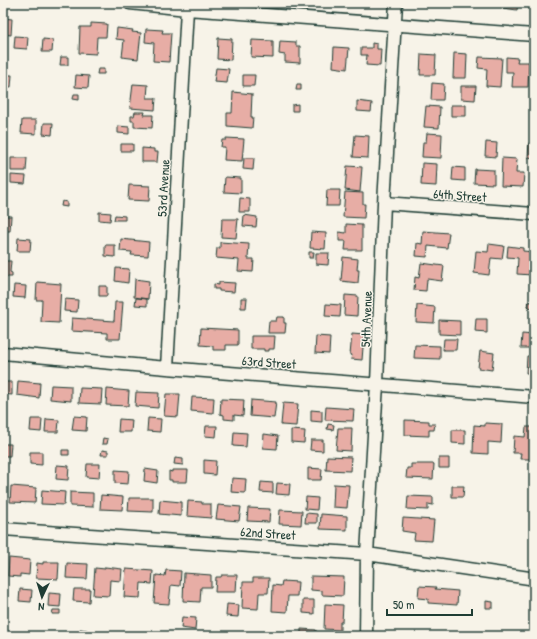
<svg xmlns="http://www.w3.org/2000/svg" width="537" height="639" font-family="'Patrick Hand',sans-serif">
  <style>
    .building { fill: #e7ada5; stroke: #1f3d34 }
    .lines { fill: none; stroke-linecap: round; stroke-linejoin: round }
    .minor-casing { stroke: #1f3d34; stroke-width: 15 }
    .minor { stroke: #f7f3e8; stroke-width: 12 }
    .labels { text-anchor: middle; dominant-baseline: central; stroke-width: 3; stroke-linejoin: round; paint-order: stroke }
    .street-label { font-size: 13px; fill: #1f3d34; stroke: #f7f3e8 }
  </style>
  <rect width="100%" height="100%" fill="#f7f3e8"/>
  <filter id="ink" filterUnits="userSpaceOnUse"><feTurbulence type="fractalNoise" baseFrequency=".025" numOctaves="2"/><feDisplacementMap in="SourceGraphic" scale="8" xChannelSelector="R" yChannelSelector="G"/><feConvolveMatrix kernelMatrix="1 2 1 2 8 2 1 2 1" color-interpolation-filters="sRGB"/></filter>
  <g filter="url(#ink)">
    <path class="building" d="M 503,3 L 518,3 L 517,10 L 503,8 Z
      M 3,18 L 12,19 L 11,35 L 3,34 Z
      M 91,23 L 107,24 L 106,37 L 97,37 L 96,54 L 79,53 L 80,27 L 91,27 Z
      M 117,28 L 133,30 L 132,32 L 141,33 L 138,59 L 122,57 L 124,40 L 116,39 Z
      M 146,29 L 163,30 L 162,33 L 171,33 L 169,62 L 153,61 L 154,43 L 145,42 Z
      M 15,36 L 28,37 L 27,49 L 14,48 Z
      M 218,38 L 232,39 L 231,60 L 217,59 Z
      M 43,39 L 53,40 L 52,52 L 42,52 Z
      M 252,40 L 273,41 L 273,58 L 251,57 Z
      M 280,41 L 296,42 L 296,46 L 300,46 L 300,63 L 285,62 L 285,55 L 279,54 Z
      M 372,43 L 377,44 L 377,49 L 381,49 L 380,66 L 366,65 L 367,55 L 361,55 L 361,48 L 372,48 Z
      M 334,47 L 349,48 L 347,69 L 333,67 Z
      M 454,53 L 467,54 L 466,78 L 453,78 Z
      M 421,54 L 436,55 L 435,75 L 420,75 Z
      M 3,56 L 6,56 L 5,75 L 12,75 L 11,87 L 3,87 Z
      M 61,57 L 68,57 L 68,65 L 60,65 Z
      M 479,57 L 502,58 L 500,87 L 486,86 L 487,69 L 478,68 Z
      M 506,57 L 518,58 L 517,62 L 529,62 L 528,87 L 512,87 L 513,72 L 506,72 Z
      M 216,68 L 229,69 L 227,83 L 214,82 Z
      M 98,69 L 104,69 L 104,74 L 97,74 Z
      M 76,75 L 89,76 L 88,88 L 75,87 Z
      M 243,75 L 255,75 L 254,86 L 243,86 Z
      M 432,83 L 444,84 L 443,100 L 431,100 Z
      M 133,84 L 148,85 L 147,98 L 156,98 L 155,110 L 130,108 Z
      M 297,84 L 301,84 L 301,90 L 296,90 Z
      M 461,86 L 476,86 L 475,100 L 461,99 Z
      M 233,92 L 252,94 L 251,117 L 253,117 L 252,128 L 227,126 L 227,113 L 232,113 Z
      M 74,94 L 79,94 L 79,100 L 73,99 Z
      M 357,101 L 372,103 L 371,112 L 357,111 Z
      M 298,104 L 298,111 L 292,111 L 292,105 Z
      M 451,105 L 466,105 L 466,116 L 451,116 Z
      M 426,106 L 440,107 L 439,128 L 424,127 Z
      M 135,112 L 145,112 L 144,115 L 153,115 L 152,128 L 134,127 L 134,121 L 131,121 L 131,116 L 134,116 Z
      M 22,120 L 36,120 L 36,134 L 21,133 Z
      M 44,123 L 53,123 L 52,135 L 43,134 Z
      M 118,126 L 129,127 L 129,134 L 118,133 Z
      M 427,133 L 442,134 L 441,158 L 422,157 L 423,142 L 426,142 Z
      M 355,135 L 369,136 L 368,158 L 353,157 Z
      M 226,138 L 244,139 L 242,161 L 224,160 L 225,147 L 221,147 L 222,140 L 226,140 Z
      M 486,142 L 497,143 L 496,157 L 485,156 Z
      M 529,143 L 534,143 L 534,158 L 528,157 Z
      M 121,144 L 133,144 L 133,151 L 121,151 Z
      M 142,148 L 154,149 L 154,152 L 158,152 L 157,162 L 142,162 Z
      M 11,158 L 27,158 L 26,171 L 11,171 Z
      M 244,158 L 254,158 L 253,170 L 243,169 Z
      M 502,158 L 517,159 L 516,173 L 524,173 L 523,187 L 501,186 Z
      M 3,161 L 6,161 L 5,173 L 3,172 Z
      M 422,163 L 437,164 L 436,186 L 421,185 Z
      M 347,166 L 362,167 L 360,192 L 345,190 Z
      M 453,167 L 465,168 L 465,181 L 452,180 Z
      M 475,169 L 494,170 L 494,184 L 474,183 Z
      M 531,171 L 534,171 L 534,187 L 530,187 Z
      M 11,175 L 26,176 L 25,184 L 11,183 Z
      M 225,177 L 241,178 L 241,193 L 224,192 Z
      M 129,185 L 150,186 L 149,201 L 128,200 Z
      M 327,190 L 340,190 L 339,206 L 326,206 Z
      M 345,192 L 363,193 L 363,204 L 365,204 L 364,218 L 343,217 Z
      M 3,198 L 6,198 L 5,213 L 3,213 Z
      M 240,198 L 250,199 L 250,212 L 239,212 Z
      M 62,201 L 67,202 L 67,207 L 61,206 Z
      M 99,212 L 111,213 L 110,221 L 99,220 Z
      M 115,215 L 125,216 L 125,220 L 114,220 Z
      M 244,215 L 257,217 L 256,227 L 243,226 Z
      M 3,216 L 11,216 L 10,231 L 3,231 Z
      M 222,219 L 238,219 L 236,238 L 221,237 Z
      M 346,224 L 362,225 L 362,250 L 345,250 L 346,241 L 339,241 L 339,232 L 346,233 Z
      M 423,231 L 449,233 L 447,248 L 428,246 L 427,257 L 416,256 L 417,243 L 422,244 Z
      M 311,232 L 326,233 L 325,249 L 310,248 Z
      M 18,238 L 31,239 L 30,251 L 17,251 Z
      M 121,239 L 149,242 L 148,256 L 131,255 L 132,252 L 120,251 Z
      M 220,242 L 249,244 L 248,259 L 254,259 L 253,272 L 238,271 L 239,260 L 216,258 L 217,248 L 220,248 Z
      M 489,244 L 504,246 L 502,259 L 491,258 L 489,275 L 474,273 L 476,251 L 488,252 Z
      M 105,245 L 115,245 L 115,257 L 105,256 Z
      M 508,246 L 523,248 L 523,251 L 534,252 L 532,275 L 517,274 L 518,258 L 507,257 Z
      M 309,252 L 314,252 L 313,258 L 309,258 Z
      M 316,253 L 329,253 L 328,265 L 316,264 Z
      M 343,257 L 358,259 L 357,270 L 359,270 L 358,283 L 341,281 Z
      M 3,261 L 11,261 L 10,272 L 12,273 L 12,277 L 3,277 Z
      M 421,263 L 444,266 L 442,281 L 427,279 L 426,291 L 414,290 L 415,277 L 419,278 Z
      M 116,268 L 129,269 L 128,283 L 115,281 Z
      M 135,279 L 149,281 L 148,299 L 134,297 Z
      M 37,282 L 61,284 L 59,323 L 41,322 L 42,300 L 36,300 Z
      M 219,282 L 235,283 L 234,292 L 219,291 L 219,289 L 214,289 L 214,284 L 219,285 Z
      M 14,285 L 26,286 L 25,298 L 13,297 Z
      M 99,286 L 107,286 L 107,296 L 99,296 Z
      M 345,295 L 358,296 L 357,316 L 344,315 Z
      M 136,298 L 147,299 L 147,306 L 135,305 Z
      M 241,298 L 247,298 L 246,308 L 241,308 Z
      M 65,299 L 78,300 L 77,312 L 64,311 Z
      M 115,302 L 123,302 L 120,339 L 107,339 L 107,333 L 71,331 L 72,318 L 114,321 Z
      M 528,302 L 533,302 L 533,308 L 528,307 Z
      M 326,304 L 341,305 L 340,317 L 325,316 Z
      M 417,305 L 435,307 L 434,323 L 416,322 Z
      M 277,317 L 284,317 L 284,323 L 286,323 L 285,333 L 268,333 L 269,321 L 276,321 Z
      M 476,319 L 487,319 L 487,333 L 475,332 Z
      M 439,320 L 460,321 L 460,335 L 439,334 Z
      M 201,328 L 238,330 L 238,345 L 226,345 L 226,350 L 213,350 L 213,346 L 200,345 Z
      M 352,334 L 364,335 L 362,360 L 351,359 L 352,355 L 350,355 Z
      M 522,334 L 534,335 L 533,348 L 521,348 Z
      M 251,336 L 275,336 L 274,349 L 269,349 L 269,351 L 264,351 L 264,349 L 251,349 Z
      M 316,336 L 330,337 L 329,354 L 315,353 Z
      M 444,339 L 457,339 L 456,350 L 443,350 Z
      M 415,345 L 440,346 L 440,359 L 414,358 Z
      M 480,351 L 494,353 L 492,370 L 478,368 Z
      M 527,356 L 534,356 L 534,373 L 526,373 Z
      M 18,381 L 40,383 L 39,398 L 17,395 Z
      M 3,382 L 12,382 L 12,395 L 3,394 Z
      M 51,385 L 71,386 L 71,401 L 50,399 Z
      M 80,388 L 102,389 L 101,404 L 79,403 Z
      M 107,389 L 129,391 L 128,406 L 106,405 Z
      M 136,392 L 159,393 L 158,408 L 135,406 Z
      M 166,394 L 180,394 L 178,417 L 164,416 Z
      M 192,397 L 214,398 L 213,413 L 191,411 Z
      M 221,399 L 244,400 L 243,416 L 234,415 L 234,420 L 224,419 L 224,415 L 220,414 Z
      M 251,400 L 276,402 L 274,418 L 250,416 Z
      M 283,403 L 298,404 L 296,426 L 281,425 Z
      M 326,407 L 354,409 L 353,421 L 325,420 Z
      M 311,410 L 322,411 L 322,422 L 311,421 Z
      M 74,416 L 87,417 L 86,431 L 72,430 Z
      M 148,418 L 161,419 L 160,432 L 147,431 Z
      M 31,419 L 42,419 L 41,432 L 30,431 Z
      M 46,419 L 59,420 L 58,432 L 45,432 Z
      M 119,419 L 132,420 L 131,432 L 118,432 Z
      M 405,420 L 429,421 L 429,424 L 435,424 L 434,430 L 429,430 L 429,436 L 405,435 Z
      M 485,423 L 502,424 L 501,443 L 488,442 L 488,454 L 473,453 L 474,425 L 485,426 Z
      M 328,424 L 334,425 L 333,430 L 327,429 Z
      M 206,426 L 217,426 L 216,437 L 205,436 Z
      M 526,427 L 534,427 L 534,459 L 520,459 L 521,453 L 513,453 L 514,436 L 525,437 Z
      M 338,428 L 352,428 L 351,451 L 336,450 Z
      M 291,430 L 305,431 L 304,443 L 291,442 Z
      M 452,430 L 465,430 L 465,444 L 452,443 Z
      M 234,432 L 247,433 L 246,447 L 233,446 Z
      M 264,434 L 278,436 L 277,449 L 263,448 Z
      M 103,438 L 108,439 L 107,444 L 102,444 Z
      M 311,440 L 323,440 L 323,451 L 310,450 Z
      M 3,444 L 11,444 L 10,456 L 3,456 Z
      M 62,450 L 69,450 L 69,455 L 62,455 Z
      M 102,450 L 108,451 L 108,455 L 101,455 Z
      M 30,452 L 42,452 L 42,465 L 30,464 Z
      M 327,456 L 351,457 L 350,471 L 326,470 Z
      M 175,458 L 183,459 L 183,465 L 174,464 Z
      M 439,458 L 449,458 L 449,468 L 439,468 Z
      M 204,460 L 216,461 L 215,475 L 204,474 Z
      M 87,464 L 100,464 L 99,478 L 86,477 Z
      M 411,464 L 434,464 L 433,479 L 406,478 L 407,468 L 411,468 Z
      M 57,465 L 69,466 L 68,480 L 56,479 Z
      M 308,468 L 322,469 L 321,480 L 308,480 Z
      M 145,469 L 158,471 L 157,483 L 144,481 Z
      M 115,470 L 129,471 L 128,484 L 115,483 Z
      M 172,470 L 188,470 L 187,482 L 172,482 L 172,480 L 169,480 L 169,471 L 172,472 Z
      M 232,478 L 246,479 L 245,493 L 231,492 Z
      M 261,482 L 273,483 L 273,493 L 260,492 Z
      M 277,483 L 290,484 L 289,495 L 276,494 Z
      M 334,484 L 349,485 L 347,508 L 333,507 Z
      M 11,486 L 36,488 L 35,503 L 10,502 Z
      M 452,486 L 464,486 L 463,497 L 452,497 Z
      M 3,487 L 6,487 L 5,499 L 3,499 Z
      M 42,490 L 65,492 L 64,505 L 41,504 Z
      M 70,492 L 93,493 L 93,507 L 70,506 Z
      M 101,495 L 123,497 L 122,510 L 100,509 Z
      M 408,496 L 433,497 L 433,505 L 428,504 L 428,510 L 407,509 Z
      M 306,497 L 318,498 L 317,510 L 305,509 Z
      M 129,498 L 153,498 L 153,512 L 128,511 Z
      M 160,500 L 181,502 L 181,516 L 159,514 Z
      M 188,501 L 202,502 L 202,504 L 211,504 L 211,518 L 187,516 Z
      M 218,505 L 241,507 L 239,521 L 216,519 Z
      M 248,508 L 270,509 L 269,522 L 247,521 Z
      M 280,510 L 302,511 L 301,525 L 279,524 Z
      M 306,513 L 317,514 L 317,523 L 305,523 Z
      M 321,514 L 347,516 L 347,530 L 320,529 Z
      M 403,518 L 434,520 L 432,541 L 414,540 L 415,533 L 402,531 Z
      M 9,558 L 30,560 L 29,575 L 20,574 L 20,577 L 8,576 Z
      M 43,562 L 59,562 L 58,579 L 36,578 L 37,563 L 43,564 Z
      M 67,563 L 88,564 L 87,579 L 66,578 Z
      M 105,567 L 122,569 L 121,581 L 110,580 L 109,596 L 93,595 L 95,568 L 105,569 Z
      M 126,569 L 153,571 L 152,584 L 141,583 L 140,598 L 124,597 Z
      M 166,570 L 181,571 L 180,586 L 171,585 L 169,604 L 154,603 L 156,575 L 165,576 Z
      M 184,573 L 211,575 L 211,587 L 201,587 L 200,602 L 183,601 Z
      M 222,575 L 237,575 L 236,592 L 215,592 L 216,577 L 221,577 Z
      M 311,576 L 344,577 L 343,596 L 322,595 L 322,591 L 311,590 Z
      M 253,578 L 269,578 L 268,593 L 259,593 L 258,609 L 242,608 L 243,582 L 253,582 Z
      M 282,581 L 298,582 L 297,596 L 288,596 L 287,612 L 272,611 L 273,585 L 281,586 Z
      M 419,586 L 436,587 L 435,589 L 458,591 L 457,605 L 428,603 L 428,599 L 418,598 Z
      M 20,589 L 32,590 L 31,602 L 19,601 Z
      M 74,589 L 90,589 L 89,602 L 73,601 Z
      M 49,593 L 61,594 L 60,607 L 48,606 Z
      M 303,600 L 314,600 L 314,614 L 303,613 Z
      M 486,601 L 493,602 L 493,608 L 486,608 Z
      M 227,604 L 239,605 L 238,617 L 226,616 Z
      M 325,604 L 343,605 L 342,622 L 340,622 L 340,630 L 324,629 Z
      M 53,610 L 60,610 L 60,614 L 52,614 Z
      M 182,617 L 196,618 L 195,630 L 181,628 Z
      M 80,629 L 87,630 L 87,634 L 80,633 Z
      M 301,629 L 316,630 L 316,636 L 301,636 Z
      M 3,632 L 15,633 L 15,636 L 3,636 Z"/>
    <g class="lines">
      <g class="minor-casing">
        <path id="minor" d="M 130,3 L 187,9 L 534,35
          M 384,203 L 534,214
          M 3,353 L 167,368 L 534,397
          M 167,368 L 187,9
          M 3,529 L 367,554 L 529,578
          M 366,636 L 367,554 L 377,384 L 384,203 L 396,3"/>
      </g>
      <use href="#minor" class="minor"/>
    </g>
  </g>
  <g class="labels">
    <g class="street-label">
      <text transform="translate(163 188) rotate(-87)">53rd Avenue</text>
      <text transform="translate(460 195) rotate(4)">64th Street</text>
      <text transform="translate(366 319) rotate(-88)">54th Avenue</text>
      <text transform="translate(269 362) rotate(4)">63rd Street</text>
      <text transform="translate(268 533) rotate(4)">62nd Street</text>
    </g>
  </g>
  <rect width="537" height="639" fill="none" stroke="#f7f3e8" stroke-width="16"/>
  <rect x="8" y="8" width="521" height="623" fill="none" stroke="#1f3d34" stroke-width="1.5" filter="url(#ink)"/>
  <g transform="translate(42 597) rotate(184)" stroke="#f7f3e8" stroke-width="3" paint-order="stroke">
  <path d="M0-3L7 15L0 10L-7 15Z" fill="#1f3d34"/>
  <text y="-6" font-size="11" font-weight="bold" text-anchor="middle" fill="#1f3d34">N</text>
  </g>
  <path d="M387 609v6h85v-6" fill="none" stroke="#1f3d34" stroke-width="2"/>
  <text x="393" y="609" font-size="12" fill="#1f3d34" stroke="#f7f3e8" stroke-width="3" paint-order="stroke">50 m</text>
</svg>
